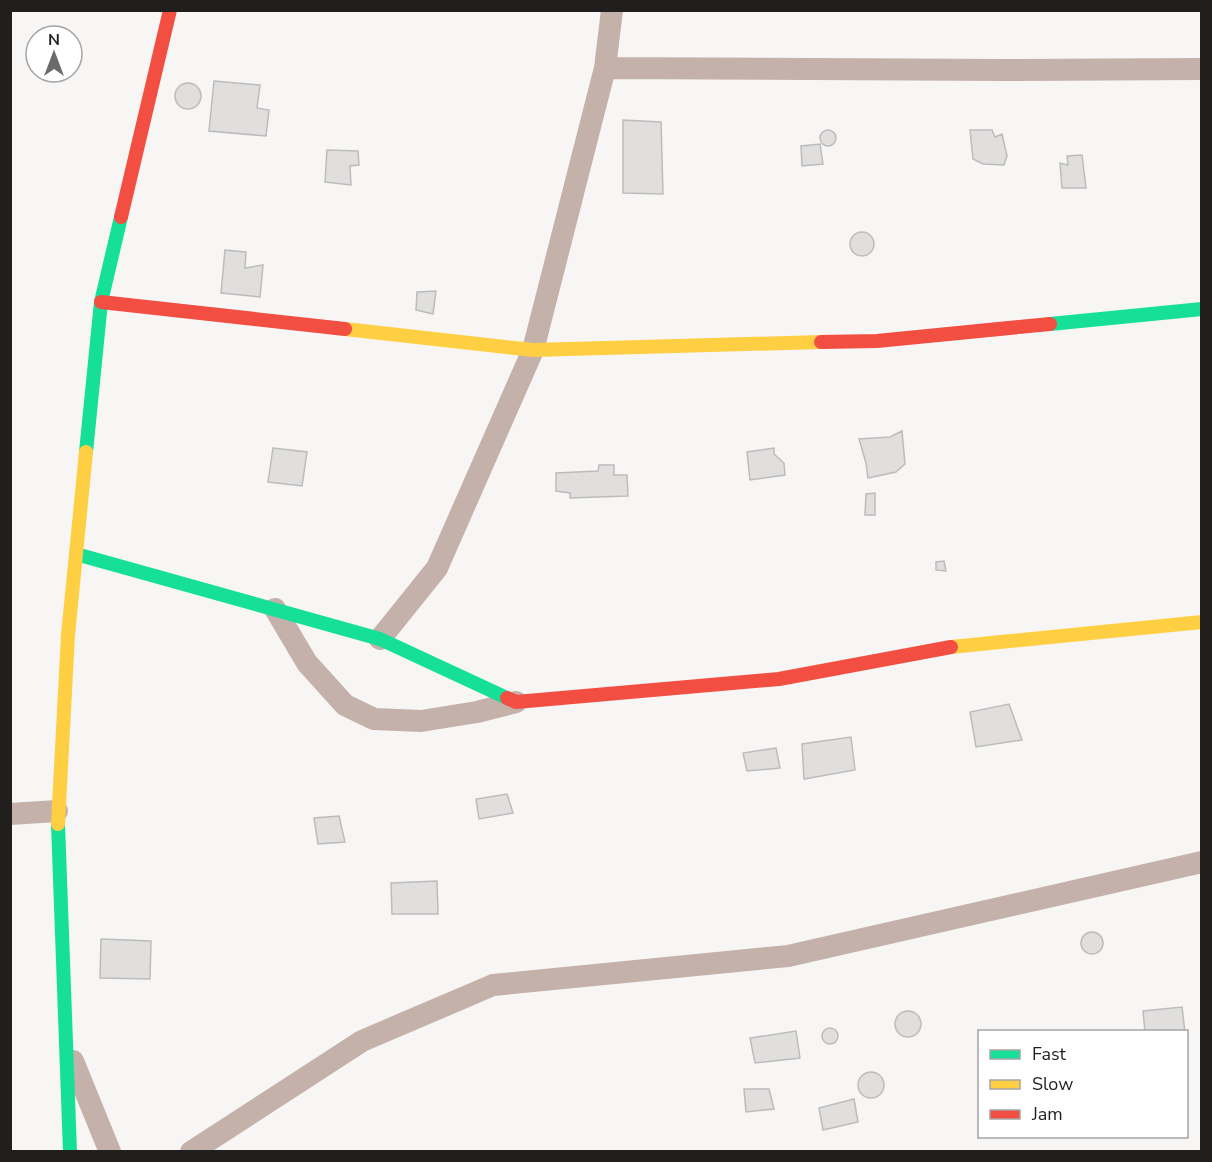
<svg xmlns="http://www.w3.org/2000/svg" width="1212" height="1162" font-family="'Nunito Sans',sans-serif">
  <style>
    .building { fill: #e0dfde; stroke: #bdbcbc; stroke-width: 1.5 }
    .lines { fill: none; stroke-linecap: round; stroke-linejoin: round }
    .street { stroke: #c3b1aa; stroke-width: 22 }
    .fast { stroke: #16e098; stroke-width: 14 }
    .slow { stroke: #ffcf43; stroke-width: 14 }
    .jam { stroke: #f24e42; stroke-width: 14 }
  </style>
  <rect width="100%" height="100%" fill="#f7f6f5"/>
  <path class="building" d="M 214,81 L 260,85 L 257,108 L 269,110 L 266,136 L 209,131 Z
    M175 96a13 13 0 1 1 26 0a13 13 0 1 1-26 0Z
    M 623,120 L 661,122 L 663,194 L 623,193 Z
    M820 138a8 8 0 1 1 16 0a8 8 0 1 1-16 0Z
    M 970,130 L 992,130 L 995,137 L 1002,134 L 1007,156 L 1004,165 L 983,164 L 973,159 Z
    M 820,144 L 823,164 L 802,166 L 801,146 Z
    M 327,150 L 358,151 L 359,165 L 350,166 L 351,185 L 325,182 Z
    M 1082,155 L 1086,188 L 1062,188 L 1060,163 L 1068,165 L 1067,156 Z
    M850 244a12 12 0 1 1 24 0a12 12 0 1 1-24 0Z
    M 225,250 L 246,252 L 245,268 L 263,265 L 260,297 L 221,293 Z
    M 436,291 L 433,314 L 416,310 L 417,292 Z
    M 902,431 L 905,464 L 896,472 L 868,478 L 866,463 L 859,439 L 890,437 Z
    M 273,448 L 307,452 L 302,486 L 268,482 Z
    M 774,448 L 774,454 L 784,463 L 785,475 L 750,480 L 747,452 Z
    M 599,465 L 614,465 L 614,475 L 627,475 L 628,496 L 570,498 L 570,493 L 556,491 L 556,473 L 598,471 Z
    M 875,493 L 875,515 L 865,515 L 866,494 Z
    M 944,561 L 946,571 L 936,570 L 936,562 Z
    M 1009,704 L 1022,740 L 976,747 L 970,712 Z
    M 851,737 L 855,770 L 804,779 L 802,744 Z
    M 776,748 L 780,768 L 747,771 L 743,753 Z
    M 507,794 L 513,813 L 479,819 L 476,799 Z
    M 339,816 L 345,842 L 318,844 L 314,818 Z
    M 437,881 L 438,914 L 392,914 L 391,883 Z
    M1081 943a11 11 0 1 1 22 0a11 11 0 1 1-22 0Z
    M 101,939 L 151,941 L 150,979 L 100,978 Z
    M 1182,1007 L 1185,1032 L 1145,1032 L 1143,1011 Z
    M895 1024a13 13 0 1 1 26 0a13 13 0 1 1-26 0Z
    M822 1036a8 8 0 1 1 16 0a8 8 0 1 1-16 0Z
    M 796,1031 L 800,1058 L 755,1063 L 750,1038 Z
    M858 1085a13 13 0 1 1 26 0a13 13 0 1 1-26 0Z
    M 744,1089 L 769,1089 L 774,1109 L 746,1112 Z
    M 854,1099 L 858,1122 L 823,1130 L 819,1108 Z"/>
  <g class="lines">
    <path class="street" d="M 605,68 L 1003,70 L 1202,69
      M 275,609 L 307,663 L 345,705 L 374,719 L 421,721 L 477,712 L 516,702
      M 380,639 L 437,568 L 533,350 L 605,68 L 612,10
      M 10,814 L 57,811
      M 73,1061 L 110,1152
      M 191,1152 L 362,1041 L 493,985 L 788,956 L 1202,862"/>
    <path class="fast" d="M 1050,324 L 1202,309
      M 86,452 L 101,302 L 121,217
      M 76,554 L 380,639 L 507,698
      M 58,824 L 70,1152"/>
    <path class="slow" d="M 345,329 L 533,350 L 821,342
      M 951,647 L 1202,622
      M 58,824 L 68,635 L 86,452"/>
    <path class="jam" d="M 121,217 L 170,10
      M 101,302 L 345,329
      M 821,342 L 877,341 L 1050,324
      M 507,698 L 516,702 L 779,679 L 951,647"/>
  </g>
  <rect width="1212" height="1162" fill="none" stroke="#201f1e" stroke-width="24"/>
  <rect x="978" y="1030" width="210" height="108" fill="#ffffff" stroke="#a6a5a5" stroke-width="1.5"/>
  <rect x="990" y="1050" width="30" height="9" fill="#16e098" stroke="#a6a5a5" stroke-width="1.5"/>
  <text x="1032" y="1060" font-size="18" fill="#201f1e">Fast</text>
  <rect x="990" y="1080" width="30" height="9" fill="#ffcf43" stroke="#a6a5a5" stroke-width="1.5"/>
  <text x="1032" y="1090" font-size="18" fill="#201f1e">Slow</text>
  <rect x="990" y="1110" width="30" height="9" fill="#f24e42" stroke="#a6a5a5" stroke-width="1.5"/>
  <text x="1032" y="1120" font-size="18" fill="#201f1e">Jam</text>
  <g transform="translate(54 54)"><circle r="28" fill="#ffffff" stroke="#a6a5a5" stroke-width="1.5"/>
  <path d="M0-4.5L10 22L0 15L-10 22Z" fill="#6b6a69"/>
  <text y="-9" font-size="16" font-weight="bold" text-anchor="middle" fill="#201f1e">N</text>
  </g>
</svg>
